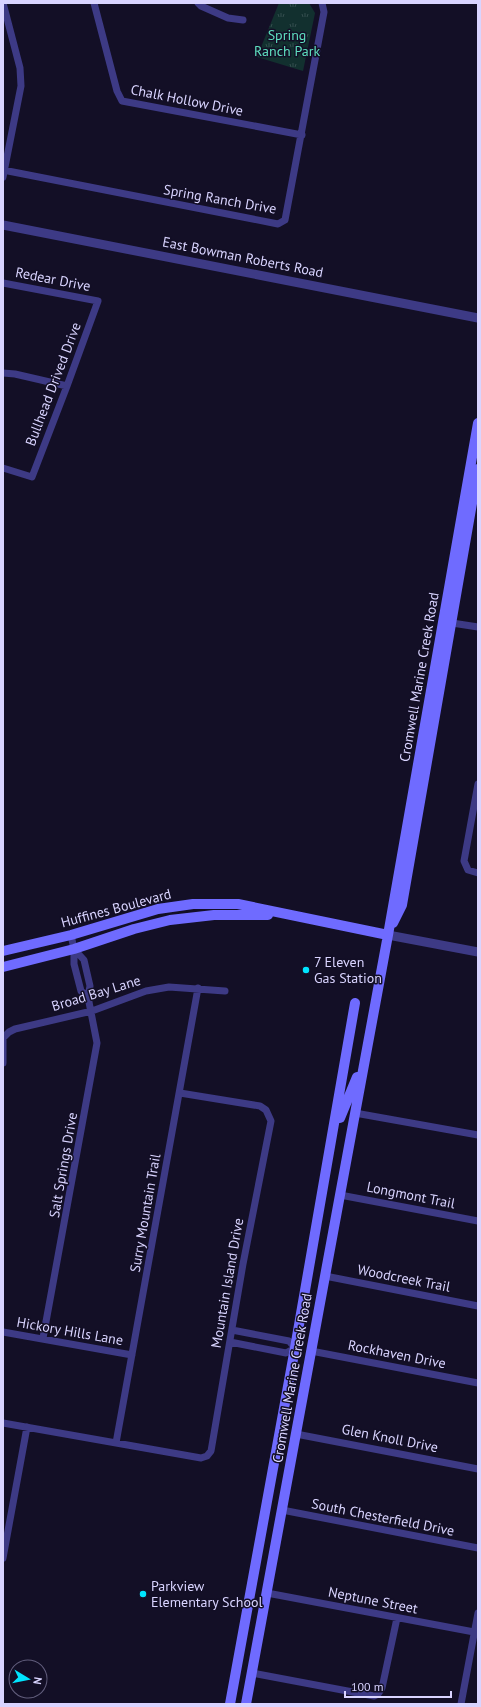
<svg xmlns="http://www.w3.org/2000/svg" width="481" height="1707" font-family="'PT Sans',sans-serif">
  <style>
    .grass { fill: url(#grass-tufts) }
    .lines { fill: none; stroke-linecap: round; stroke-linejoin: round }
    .minor { stroke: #3d3a85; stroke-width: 7 }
    .tertiary { stroke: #3d3a85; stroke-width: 9 }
    .secondary { stroke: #6f6bff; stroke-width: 10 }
    .poi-dot { fill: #00e5ff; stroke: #130f26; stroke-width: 1.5 }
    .labels { text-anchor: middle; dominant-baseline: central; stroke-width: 3; stroke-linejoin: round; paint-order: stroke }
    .park-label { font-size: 14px; fill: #5fe0c0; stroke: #130f26 }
    .street-label { font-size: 14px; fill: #d9d4ff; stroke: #130f26 }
    .poi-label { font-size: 14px; fill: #d9d4ff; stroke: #130f26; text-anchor: start }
  </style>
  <defs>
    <pattern id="grass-tufts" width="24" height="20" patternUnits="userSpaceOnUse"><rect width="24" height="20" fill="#12302f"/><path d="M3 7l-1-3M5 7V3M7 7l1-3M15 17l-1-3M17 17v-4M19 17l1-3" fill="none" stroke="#344d4e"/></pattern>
  </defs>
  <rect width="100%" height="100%" fill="#130f26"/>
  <path class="grass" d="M 279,3 L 309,3 L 315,13 L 303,71 L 257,57 Z"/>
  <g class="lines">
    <path class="minor" d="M 94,3 L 117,91 L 122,101 L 302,135
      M 198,3 L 201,6 L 228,18 L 243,20
      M 3,170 L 278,224 L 285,220 L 324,12 L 322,3
      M 3,177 L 21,86 L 20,68 L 3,3
      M 3,283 L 98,301 L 67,386 L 32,477 L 3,468
      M 3,373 L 15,374 L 67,386
      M 452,623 L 478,627
      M 478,784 L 464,861 L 468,870 L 478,873
      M 71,935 L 74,949 L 74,964 L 81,991 L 88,997
      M 3,1063 L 3,1038 L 9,1032 L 15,1029 L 92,1011 L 146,991 L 169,987 L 225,991
      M 355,1113 L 478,1135
      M 340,1195 L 478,1221
      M 325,1276 L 478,1306
      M 3,1332 L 132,1355
      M 43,1338 L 97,1043 L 88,997 L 90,986 L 84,960 L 74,949
      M 230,1342 L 286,1353 L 295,1348 L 289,1341 L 232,1330
      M 311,1351 L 478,1383
      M 3,1423 L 201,1458 L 207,1456 L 211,1451 L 243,1264 L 271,1121 L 266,1110 L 260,1106 L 180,1093
      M 296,1434 L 478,1469
      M 116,1443 L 198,988
      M 282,1510 L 478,1548
      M 3,1558 L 27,1427
      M 267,1593 L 474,1632
      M 252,1673 L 374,1696 L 378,1694 L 382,1688 L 397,1618
      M 461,1704 L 478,1613"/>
    <path class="tertiary" d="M 3,225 L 478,318
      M 388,935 L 478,952"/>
    <path class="secondary" d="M 393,923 L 402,905 L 478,469
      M 3,951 L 71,935 L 158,909 L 193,904 L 238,904 L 388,935
      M 3,967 L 74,949 L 134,929 L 170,920 L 214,915 L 268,915
      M 340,1118 L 357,1077
      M 230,1704 L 295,1348 L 355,1003
      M 246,1704 L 388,935 L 478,423"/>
  </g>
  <g class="poi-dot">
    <circle cx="306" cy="970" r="4"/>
    <circle cx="143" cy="1594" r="4"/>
  </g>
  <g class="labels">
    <g class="park-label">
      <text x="287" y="35">Spring<tspan x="287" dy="16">Ranch Park</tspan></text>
    </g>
    <g class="street-label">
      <text transform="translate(187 100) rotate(11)">Chalk Hollow Drive</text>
      <text transform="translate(220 199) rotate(10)">Spring Ranch Drive</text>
      <text transform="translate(243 257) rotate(11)">East Bowman Roberts Road</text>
      <text transform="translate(53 279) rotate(11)">Redear Drive</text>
      <text transform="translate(53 384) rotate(-69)">Bullhead Drived Drive</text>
      <text transform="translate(419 677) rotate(-80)">Cromwell Marine Creek Road</text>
      <text transform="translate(116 908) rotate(-15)">Huffines Boulevard</text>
      <text transform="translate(96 993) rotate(-17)">Broad Bay Lane</text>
      <text transform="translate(63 1165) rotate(-80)">Salt Springs Drive</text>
      <text transform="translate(411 1195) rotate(11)">Longmont Trail</text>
      <text transform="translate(145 1213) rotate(-80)">Surry Mountain Trail</text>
      <text transform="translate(404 1278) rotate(11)">Woodcreek Trail</text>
      <text transform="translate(227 1283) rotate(-80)">Mountain Island Drive</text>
      <text transform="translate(70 1331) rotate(10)">Hickory Hills Lane</text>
      <text transform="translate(397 1354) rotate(11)">Rockhaven Drive</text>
      <text transform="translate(292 1378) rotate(-80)">Cromwell Marine Creek Road</text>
      <text transform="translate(390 1438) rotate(11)">Glen Knoll Drive</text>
      <text transform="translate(383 1517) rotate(11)">South Chesterfield Drive</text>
      <text transform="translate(373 1600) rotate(11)">Neptune Street</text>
    </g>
    <g class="poi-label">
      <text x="314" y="962">7 Eleven<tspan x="314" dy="16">Gas Station</tspan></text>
      <text x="151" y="1586">Parkview<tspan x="151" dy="16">Elementary School</tspan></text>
    </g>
  </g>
  <rect width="481" height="1707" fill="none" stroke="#d9d4ff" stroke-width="8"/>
  <g transform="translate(28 1679) rotate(100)"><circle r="19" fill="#130f26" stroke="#625e7d"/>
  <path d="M0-3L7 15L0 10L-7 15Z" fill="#00e5ff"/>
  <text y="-6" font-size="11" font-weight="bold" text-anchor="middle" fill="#d9d4ff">N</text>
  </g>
  <path d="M345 1691v6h106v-6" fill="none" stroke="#d9d4ff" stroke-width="2"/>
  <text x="351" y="1691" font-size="12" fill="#d9d4ff" stroke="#130f26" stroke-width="3" paint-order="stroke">100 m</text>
</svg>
